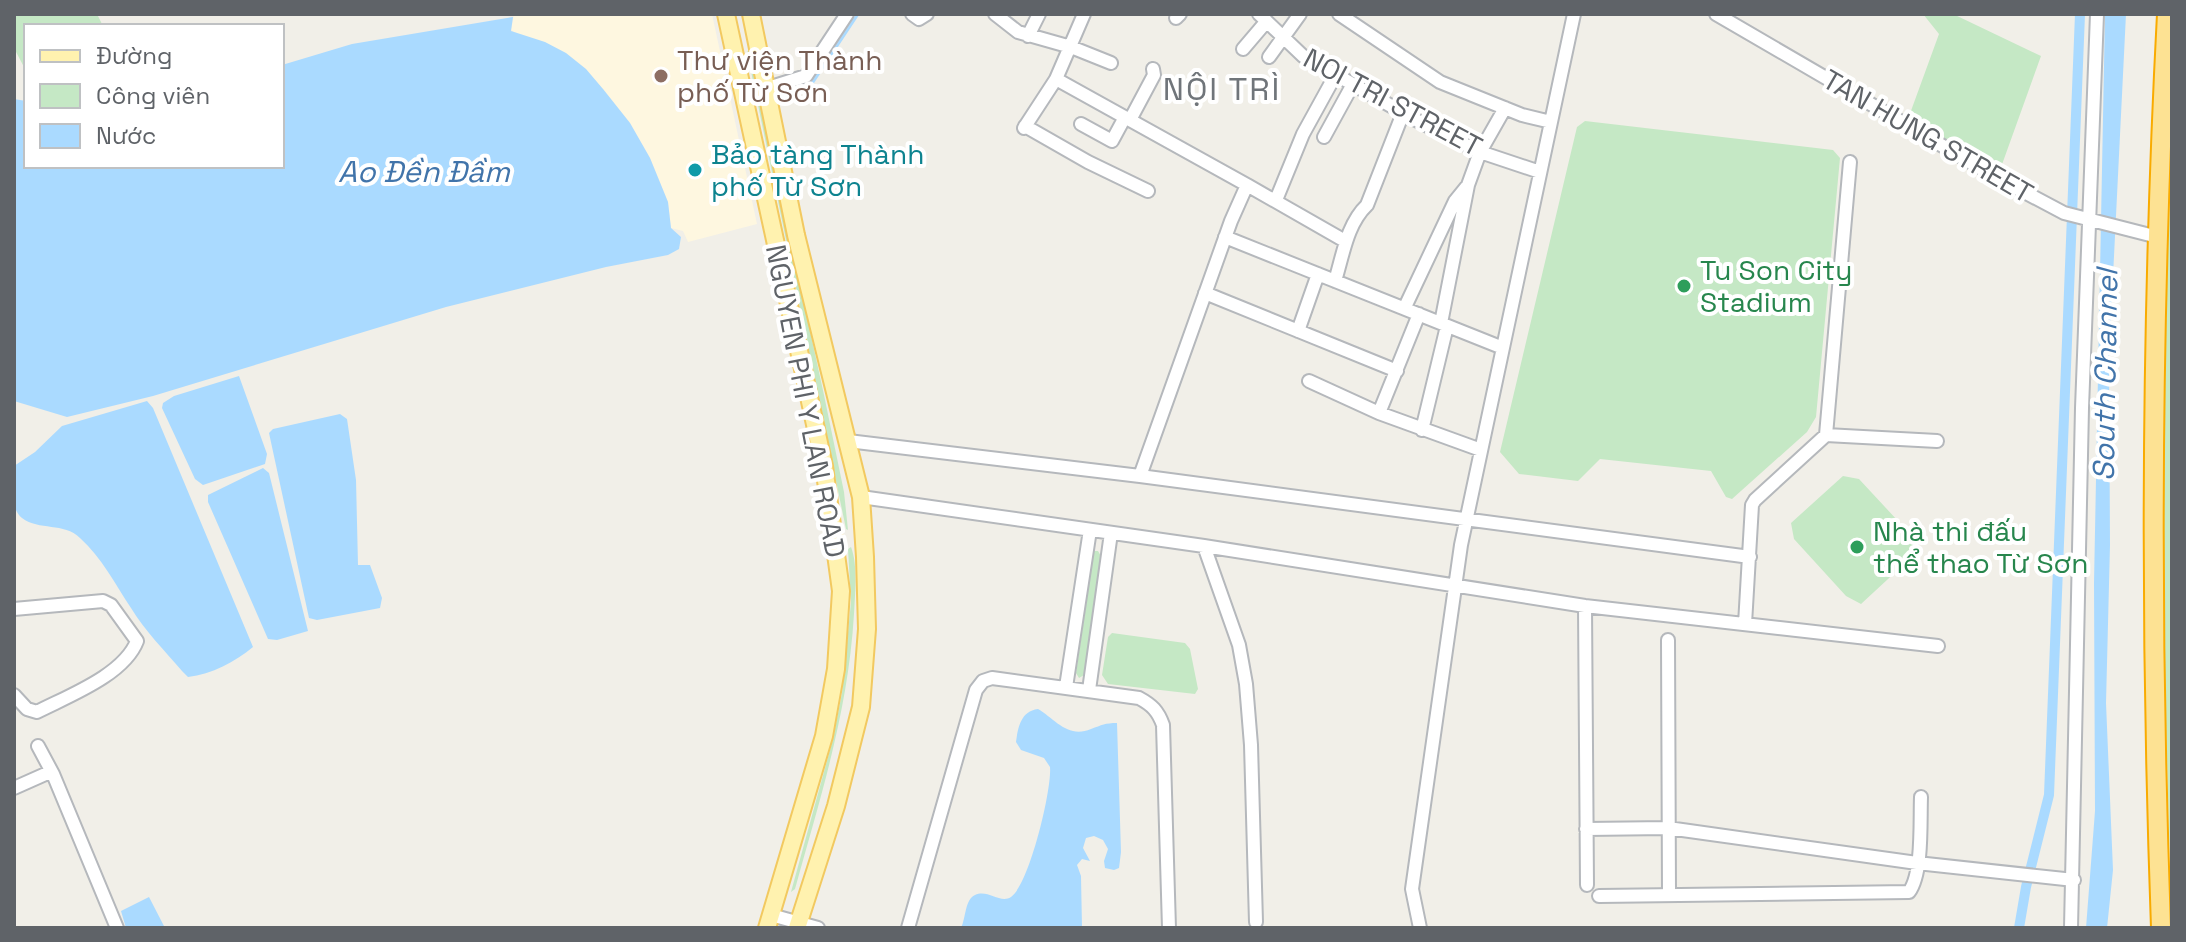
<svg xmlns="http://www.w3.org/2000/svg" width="2186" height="942" font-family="'Space Grotesk',sans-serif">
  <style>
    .commercial { fill: #fef7e0 }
    .green { fill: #c5e8c5 }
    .water { fill: #aadaff }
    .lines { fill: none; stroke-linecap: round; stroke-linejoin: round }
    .stream { stroke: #aadaff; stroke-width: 3 }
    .canal { stroke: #aadaff; stroke-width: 10 }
    .minor-casing { stroke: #b5b8bc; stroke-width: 16 }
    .major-casing { stroke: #f2c960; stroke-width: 20 }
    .highway-casing { stroke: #f9ab00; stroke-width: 22 }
    .minor { stroke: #fff; stroke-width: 12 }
    .major { stroke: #fff2af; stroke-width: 16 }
    .highway { stroke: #fde293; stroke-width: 18 }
    .education-dot { fill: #8d6e63; stroke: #fff; stroke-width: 3 }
    .culture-dot { fill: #0f9aa8; stroke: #fff; stroke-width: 3 }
    .leisure-dot { fill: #2e9e5b; stroke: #fff; stroke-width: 3 }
    .labels { text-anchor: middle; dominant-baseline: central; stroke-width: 8; stroke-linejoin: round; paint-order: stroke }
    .education-label { font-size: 28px; fill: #785e54; stroke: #fff; text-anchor: start }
    .street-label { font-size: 28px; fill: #5f6368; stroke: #fff }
    .culture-label { font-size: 28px; fill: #0d838f; stroke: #fff; text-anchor: start }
    .leisure-label { font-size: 28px; fill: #27864d; stroke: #fff; text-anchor: start }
    .water-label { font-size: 30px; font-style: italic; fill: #4174aa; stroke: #fff }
    .quarter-label { font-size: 32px; letter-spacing: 2px; fill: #70757a; stroke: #fff }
  </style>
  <rect width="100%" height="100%" fill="#f1efe8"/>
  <path class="commercial" d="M 514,14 L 712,14 L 757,224 L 688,242 L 683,231 L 671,228 L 668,202 L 650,158 L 630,123 L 603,89 L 511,30 Z"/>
  <path class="green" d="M 14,14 L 97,14 L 103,26 L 26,26 L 25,69 L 14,48 Z
    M 1923,14 L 1953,14 L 2041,56 L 2000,170 L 1908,119 L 1939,34 Z
    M 749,50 L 824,395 L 844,492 L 848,530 L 846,529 L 747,52 Z
    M 1585,121 L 1833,150 L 1840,158 L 1816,417 L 1807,432 L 1732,499 L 1726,497 L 1711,471 L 1600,459 L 1578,481 L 1519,474 L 1500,452 L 1577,127 Z
    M 2172,135 L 2172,928 L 2163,624 L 2165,342 Z
    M 1843,476 L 1859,479 L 1911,535 L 1914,555 L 1861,604 L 1846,596 L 1794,539 L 1791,523 Z
    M 851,547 C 858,565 855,593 854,614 C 848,712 821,795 795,889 L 791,892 L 833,739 L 842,693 L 851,602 L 848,549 Z
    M 1094,551 L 1098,551 L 1101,556 L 1084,675 L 1079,678 L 1076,673 Z
    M 1112,633 L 1185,643 L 1190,649 L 1198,689 L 1195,694 L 1108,684 L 1102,675 L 1108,637 Z"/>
  <path class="water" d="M 2105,14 L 2126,14 L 2109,357 L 2110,545 L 2106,703 L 2113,870 L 2107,928 L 2086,928 L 2095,811 L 2094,583 Z
    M 513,17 L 511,31 L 545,42 L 566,53 L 586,69 L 603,89 L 630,123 L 650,158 L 668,202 L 671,228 L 681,237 L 679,249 L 668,255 L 606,267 L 446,307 L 153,396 L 67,417 L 14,401 L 14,99 L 26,101 L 26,166 L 282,166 L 282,65 L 352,44 Z
    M 239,376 L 267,454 L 265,464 L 203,485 L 195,479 L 162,408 L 163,403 L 174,396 Z
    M 147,401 L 153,408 L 253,647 C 235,662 212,674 188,677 L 182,671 C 165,651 145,631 131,608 C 115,584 102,558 80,538 C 64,522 39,531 22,518 C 9,508 14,482 14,466 L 35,452 L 62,426 Z
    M 340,414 L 347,419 L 356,480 L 358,565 L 370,565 L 382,598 L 380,608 L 317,620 L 309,618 L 269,433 L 273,429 Z
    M 263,468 L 269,473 L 308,631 L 277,640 L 268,639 L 208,502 L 208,495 Z
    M 1038,709 C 1055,719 1068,739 1091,729 C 1102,725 1105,723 1117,723 L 1121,852 L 1119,868 L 1114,870 L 1105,868 L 1104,861 L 1108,849 L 1103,840 L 1094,836 L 1086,838 L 1083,848 L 1090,861 L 1082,859 L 1077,865 L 1081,876 L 1082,928 L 961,928 C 966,918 965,899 975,895 C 988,889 1000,904 1011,897 C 1029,885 1052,790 1050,767 L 1044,758 L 1021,750 L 1016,742 C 1018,727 1021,711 1038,709 Z
    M 149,897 L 165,928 L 126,928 L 121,911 Z"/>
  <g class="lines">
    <path class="stream" d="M 784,94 L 813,82 L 858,14"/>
    <path class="canal" d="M 2019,928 L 2026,887 L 2049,795 L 2080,14"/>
    <g class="minor-casing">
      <path id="minor" d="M 912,14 L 919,19 L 927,14
        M 995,14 L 1018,32 L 1071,47 L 1111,63
        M 1259,14 L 1303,56 L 1414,119 L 1480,152 L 1540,172
        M 1339,14 L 1440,82 L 1522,115 L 1551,122
        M 1716,14 L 1996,177 L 2064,213 L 2150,235
        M 1176,18 L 1180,14
        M 1028,36 L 1039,14
        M 1243,49 L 1266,22
        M 1269,57 L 1300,14
        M 1056,79 L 1247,185 L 1231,221 L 1140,476
        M 768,88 L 806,76 L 847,14
        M 1130,120 L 1154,75 L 1153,69
        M 1081,124 L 1112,141 L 1125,117
        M 1025,126 L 1088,162 L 1148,191
        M 1024,128 L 1056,79 L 1084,14
        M 1324,137 L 1353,84
        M 1247,185 L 1345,241
        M 1276,200 L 1303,134 L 1336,74
        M 1225,237 L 1503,348
        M 1335,281 C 1343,255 1347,224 1367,205 L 1403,113
        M 1205,293 L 1397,371
        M 1405,307 L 1455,201 L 1468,185 L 1480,152 L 1505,108
        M 1419,314 L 1379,413 L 1481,450
        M 1441,323 L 1468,185
        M 1298,331 L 1318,274
        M 1309,381 L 1379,413
        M 1422,430 L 1447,326
        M 1826,435 L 1850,162
        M 848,441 L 1140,476 L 1750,557
        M 861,497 L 1204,546 L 1585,606 L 1938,646
        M 1204,546 L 1239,645 L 1246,684 L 1251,745 L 1256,922
        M 1585,606 L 1587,885
        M 14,609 L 103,601 L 111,605 L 137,641 C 124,675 68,696 37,712 L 27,709 L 14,695
        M 1745,624 L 1752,505 L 1755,500 L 1826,435 L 1937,441
        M 1668,640 L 1669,893
        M 1066,687 L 1090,530
        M 1089,690 L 1111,533
        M 38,746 L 53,774 L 117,928
        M 14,788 L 50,772
        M 1586,829 L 1668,828 L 1917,863 L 2074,880
        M 1599,896 L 1909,892 C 1923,873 1920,822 1921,797
        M 771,915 L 818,928
        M 908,928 L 976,690 L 983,681 L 992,678 L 1139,698 C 1152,705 1158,711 1163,725 L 1169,928
        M 1420,928 L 1412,889 L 1461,545 L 1574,14
        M 2071,928 L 2082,408 L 2097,14"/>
    </g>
    <g class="major-casing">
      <path id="major" d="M 726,14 L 824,466 L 841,591 L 836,669 L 824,736 L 767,928
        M 751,14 L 796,235 L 861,497 L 865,557 L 867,629 L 861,707 L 836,806 L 797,928"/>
    </g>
    <g class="highway-casing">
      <path id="highway" d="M 2161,928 C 2150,624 2151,318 2167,14"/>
    </g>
    <use href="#minor" class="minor"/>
    <use href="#major" class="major"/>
    <use href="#highway" class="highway"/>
  </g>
  <circle class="education-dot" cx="661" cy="76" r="8"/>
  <circle class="culture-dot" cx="695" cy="170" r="8"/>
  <g class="leisure-dot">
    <circle cx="1684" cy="286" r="8"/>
    <circle cx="1857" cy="547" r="8"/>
  </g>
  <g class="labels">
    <g class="education-label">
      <text x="677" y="60">Thư viện Thành<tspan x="677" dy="32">phố Từ Sơn</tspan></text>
    </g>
    <g class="street-label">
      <text transform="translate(1393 102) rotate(28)">NOI TRI STREET</text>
      <text transform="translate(1928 136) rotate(30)">TAN HUNG STREET</text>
      <text transform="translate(806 401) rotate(79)">NGUYEN PHI Y LAN ROAD</text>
    </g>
    <g class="culture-label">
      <text x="711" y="154">Bảo tàng Thành<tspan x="711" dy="32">phố Từ Sơn</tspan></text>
    </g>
    <g class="leisure-label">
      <text x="1700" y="270">Tu Son City<tspan x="1700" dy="32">Stadium</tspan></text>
      <text x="1873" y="531">Nhà thi đấu<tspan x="1873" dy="32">thể thao Từ Sơn</tspan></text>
    </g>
    <g class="water-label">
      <text x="424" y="171">Ao Đền Đầm</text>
      <text transform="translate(2105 375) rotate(-89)">South Channel</text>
    </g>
    <g class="quarter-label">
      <text x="1222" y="89">NỘI TRÌ</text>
    </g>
  </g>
  <rect width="2186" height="942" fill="none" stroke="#5f6368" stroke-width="32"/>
  <rect x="24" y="24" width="260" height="144" fill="#ffffff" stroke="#bfc1c3" stroke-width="2"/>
  <rect x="40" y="50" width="40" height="12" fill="#fff2af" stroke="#bfc1c3" stroke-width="2"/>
  <text x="96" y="64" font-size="24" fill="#5f6368">Đường</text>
  <rect x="40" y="84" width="40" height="24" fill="#c5e8c5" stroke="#bfc1c3" stroke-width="2"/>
  <text x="96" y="104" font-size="24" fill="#5f6368">Công viên</text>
  <rect x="40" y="124" width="40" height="24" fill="#aadaff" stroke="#bfc1c3" stroke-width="2"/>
  <text x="96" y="144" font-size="24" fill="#5f6368">Nước</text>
</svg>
